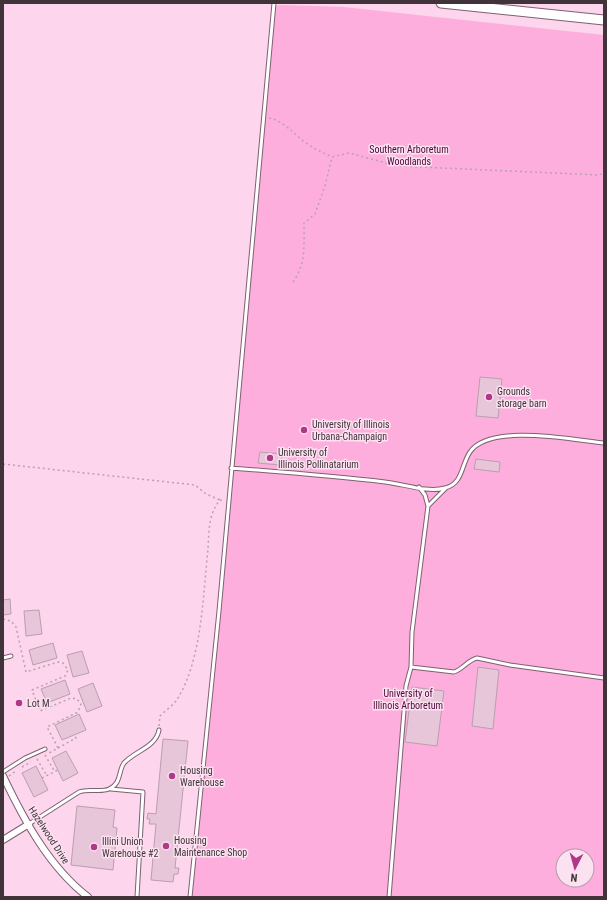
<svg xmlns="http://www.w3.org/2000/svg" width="607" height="900" font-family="'Roboto Condensed',sans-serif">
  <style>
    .built { fill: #fdd5ec; fill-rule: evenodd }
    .green { fill: #fdaedd; fill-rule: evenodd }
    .building { fill: #e6c6d8; stroke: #bc9eaf }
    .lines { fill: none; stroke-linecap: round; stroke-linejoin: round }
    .service-casing { stroke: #7d6171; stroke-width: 5 }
    .minor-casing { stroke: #7d6171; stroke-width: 8 }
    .secondary-casing { stroke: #7d6171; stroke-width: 11 }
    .path { stroke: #b7a2ad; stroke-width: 1.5; stroke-dasharray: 2 3; stroke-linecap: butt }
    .service { stroke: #fff; stroke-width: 3 }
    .minor { stroke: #fff; stroke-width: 6 }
    .secondary { stroke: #fff; stroke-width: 9 }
    .poi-dot { fill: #b13789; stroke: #fce2f0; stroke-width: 1.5 }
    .labels { text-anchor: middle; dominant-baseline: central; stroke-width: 3; stroke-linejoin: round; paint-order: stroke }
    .park-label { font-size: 10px; fill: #4b0537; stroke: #fce2f0 }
    .poi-label { font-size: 10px; fill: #40333a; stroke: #fce2f0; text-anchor: start }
    .street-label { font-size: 10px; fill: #40333a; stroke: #fce2f0 }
  </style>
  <rect width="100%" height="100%" fill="#fce2f0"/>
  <path class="built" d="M 3,3 L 604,3 L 604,897 L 3,897 ZM 563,856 L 587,856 L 587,880 L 563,880 Z"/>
  <path class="green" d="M 282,5 L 344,7 L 604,35 L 604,897 L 188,897 L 219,611 L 274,6 ZM 563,856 L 587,856 L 587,880 L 563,880 Z"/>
  <path class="building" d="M 480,377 L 502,379 L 498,418 L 476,416 Z
    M 260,452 L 282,454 L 280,465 L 258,463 Z
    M 476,459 L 500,462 L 499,472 L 474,469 Z
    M 10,599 L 11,614 L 3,615 L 3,600 Z
    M 39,610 L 42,634 L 26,636 L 24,611 Z
    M 53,643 L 57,658 L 33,665 L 29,650 Z
    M 82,651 L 89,673 L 73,677 L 67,655 Z
    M 478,667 L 499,670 L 493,729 L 472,726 Z
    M 65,680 L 70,694 L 47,703 L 41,689 Z
    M 93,683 L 102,706 L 87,712 L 78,689 Z
    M 412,687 L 444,691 L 437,746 L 405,742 Z
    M 79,714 L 86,730 L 62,740 L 55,725 Z
    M 163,739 L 188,741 L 175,868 L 179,868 L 178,874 L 174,874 L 173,882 L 151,880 L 156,824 L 149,824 L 150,819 L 147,819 L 148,813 L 156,814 Z
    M 66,751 L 78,773 L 63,781 L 52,758 Z
    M 36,766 L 48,790 L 34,797 L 22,773 Z
    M 77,806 L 115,810 L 113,827 L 117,828 L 113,870 L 71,865 Z"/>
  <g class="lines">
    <g class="service-casing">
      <path id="service" d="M 231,468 C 282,472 334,476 385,482 C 404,484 427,493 445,488 C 463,484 461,465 470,452 C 490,423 573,440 604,443
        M 428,506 L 446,488
        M 3,658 L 11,656
        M 411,667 L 454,672 C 463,669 468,660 477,658 L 510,665 L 604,678
        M 3,772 L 25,758 L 45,749
        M 111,789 L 143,792 L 137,897
        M 29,824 L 79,792 C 89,788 100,793 109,789 C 122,783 118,771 124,763 C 135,751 156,747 159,730
        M 190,897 L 219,611 L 274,3
        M 389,897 L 406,686 L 411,667 L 412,632 L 428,506 L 425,495 L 419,487"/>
    </g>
    <g class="minor-casing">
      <path id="minor" d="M 3,776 C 24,820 49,867 88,897
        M 3,840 L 29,824"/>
    </g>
    <g class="secondary-casing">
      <path id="secondary" d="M 441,3 L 604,20"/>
    </g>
    <path class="path" d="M 269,118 C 285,121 295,136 309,145 C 316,150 324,153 332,157 L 349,153 L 397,166 L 599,175 L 604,173
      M 293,282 C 306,264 304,245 304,223 L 315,214 L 325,186 L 332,157
      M 3,464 L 195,485 L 206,494 L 220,500
      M 3,619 L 11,621 L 16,627 L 26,672 L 58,662 L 63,663 L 68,670 L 65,676 L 32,690 L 40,711 L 71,698 L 77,699 L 81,704 L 78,712 L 47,727 L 58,748 L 49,753
      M 159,726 L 160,716 C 165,711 172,706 176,701 C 202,662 203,595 208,549 C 209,532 208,514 220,500 L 224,501
      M 58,748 L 76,738 L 74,735
      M 45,755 L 55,772
      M 37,759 L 47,776
      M 22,767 L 31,762
      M 9,776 L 17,770
      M 42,778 L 58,770"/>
    <use href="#service" class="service"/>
    <use href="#minor" class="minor"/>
    <use href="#secondary" class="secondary"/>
  </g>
  <g class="poi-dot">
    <circle cx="489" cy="397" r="4"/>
    <circle cx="304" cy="430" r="4"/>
    <circle cx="270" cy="458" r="4"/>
    <circle cx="19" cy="703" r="4"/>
    <circle cx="172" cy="776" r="4"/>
    <circle cx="166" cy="846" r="4"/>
    <circle cx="94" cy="847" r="4"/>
  </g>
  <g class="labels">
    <g class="park-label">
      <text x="409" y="149">Southern Arboretum<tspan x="409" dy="12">Woodlands</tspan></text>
      <text x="408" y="693">University of<tspan x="408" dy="12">Illinois Arboretum</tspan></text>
    </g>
    <g class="poi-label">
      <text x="497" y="391">Grounds<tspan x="497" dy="12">storage barn</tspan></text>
      <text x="312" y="424">University of Illinois<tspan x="312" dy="12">Urbana-Champaign</tspan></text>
      <text x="278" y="452">University of<tspan x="278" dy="12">Illinois Pollinatarium</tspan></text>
      <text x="27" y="703">Lot M</text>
      <text x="180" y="770">Housing<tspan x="180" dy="12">Warehouse</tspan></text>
      <text x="174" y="840">Housing<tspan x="174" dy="12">Maintenance Shop</tspan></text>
      <text x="102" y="841">Illini Union<tspan x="102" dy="12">Warehouse #2</tspan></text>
    </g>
    <g class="street-label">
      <text transform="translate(49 835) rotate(57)">Hazelwood Drive</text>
    </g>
  </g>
  <rect width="607" height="900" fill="none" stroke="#40333a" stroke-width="8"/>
  <g transform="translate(575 868) rotate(186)"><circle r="19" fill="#fce2f0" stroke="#b19ca7"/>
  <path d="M0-3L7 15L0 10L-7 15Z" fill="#b13789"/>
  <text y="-6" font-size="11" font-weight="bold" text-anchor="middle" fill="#40333a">N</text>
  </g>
</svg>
